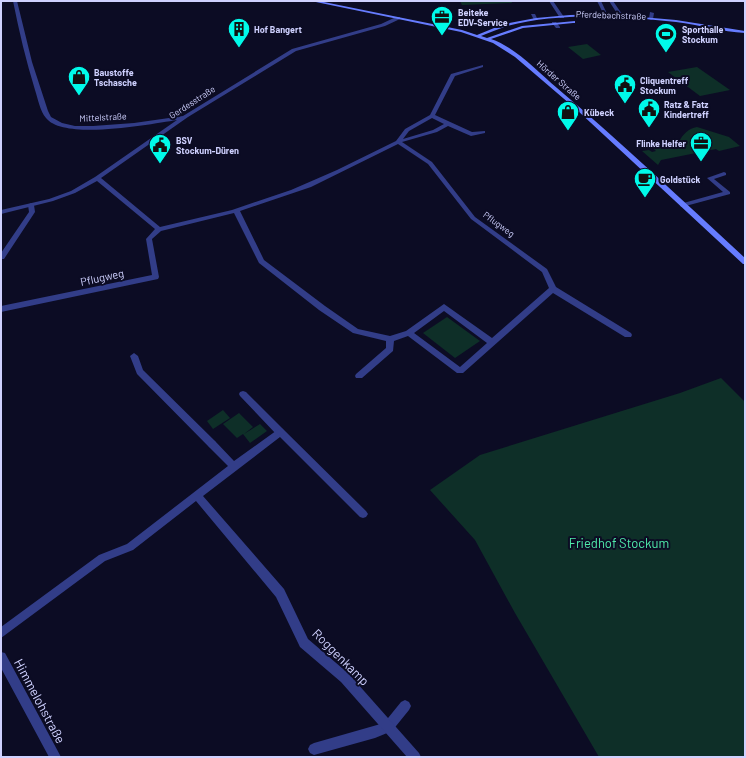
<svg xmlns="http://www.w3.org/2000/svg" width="746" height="758" font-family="Barlow,sans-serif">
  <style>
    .green { fill: #0e2f28 }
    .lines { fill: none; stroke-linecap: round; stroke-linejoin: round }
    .lane { fill: #323d88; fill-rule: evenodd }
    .street { fill: #323d88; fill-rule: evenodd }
    .secondary { fill: #667cff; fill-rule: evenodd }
    .labels { text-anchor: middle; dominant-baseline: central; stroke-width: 4; stroke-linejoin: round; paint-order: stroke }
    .far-poi-label { font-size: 9px; font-weight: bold; fill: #cfd1ff; stroke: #0c0c24; text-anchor: start }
    .far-street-label { font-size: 9px; fill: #cfd1ff; stroke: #0c0c24 }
    .street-label { font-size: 11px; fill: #cfd1ff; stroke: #0c0c24 }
    .near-park-label { font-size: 13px; fill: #4febaa; stroke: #0c0c24 }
    .near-street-label { font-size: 13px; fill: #cfd1ff; stroke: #0c0c24 }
  </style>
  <rect width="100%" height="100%" fill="#0c0c24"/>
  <path class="green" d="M 460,1 L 511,1 L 512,3 L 462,5 Z
    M 587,44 L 601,55 L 583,59 L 568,47 Z
    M 697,67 L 730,90 L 700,96 L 668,72 Z
    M 697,127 L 729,137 L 740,146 L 719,151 L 716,149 L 661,160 L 658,165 L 642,151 L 649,150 L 652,152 L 656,151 L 654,149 L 679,142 C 682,135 689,128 697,127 Z
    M 447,317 L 480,341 L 455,358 L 423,333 Z
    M 721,378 L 745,402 L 745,757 L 599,757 L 515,613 L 475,540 L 430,490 L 480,455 L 680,393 Z
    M 223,410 L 230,418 L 213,429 L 207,421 Z
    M 239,413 L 253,427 L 244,434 L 260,424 L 267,431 L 250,443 L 243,434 L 237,438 L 223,424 Z"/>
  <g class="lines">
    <path class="lane" d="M 549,1 L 553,1 L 564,17 L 564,18 L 560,18 Z
      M 650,12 L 654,13 L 653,19 L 651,20 L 649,19 Z
      M 531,14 L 535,14 L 538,20 L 534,20 Z
      M 552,22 L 556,22 L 560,27 L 560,28 L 556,28 L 552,23 Z
      M 724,172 L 726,173 L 726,175 L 714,179 L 730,192 L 730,194 L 682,207 L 680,206 L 680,204 L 723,192 L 707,178 Z
      M 31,203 L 34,205 L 35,212 L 4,259 L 1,259 L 1,253 L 29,212 L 28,205 Z
      M 134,353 L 138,356 L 143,370 L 215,441 L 216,444 L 215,447 L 212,448 L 209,447 L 137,374 L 130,356 Z
      M 243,391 L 246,392 L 283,429 L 284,432 L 283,435 L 280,436 L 277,435 L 240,396 L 239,394 L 240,392 Z
      M 405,700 L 409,702 L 411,706 L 409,710 L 392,731 L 375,738 L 314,755 L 310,753 L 308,749 L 310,745 L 314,743 L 384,723 L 401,702 Z"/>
    <path class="street" d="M 13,1 L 17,1 L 32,62 L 48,111 L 51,117 L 62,123 L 75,126 L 93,126 L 134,123 L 183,116 L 292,49 L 381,24 L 396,17 L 400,17 L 400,19 L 385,26 L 296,51 L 188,117 L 101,178 L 160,227 L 232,210 L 291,190 L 337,170 L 396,141 L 405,129 L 430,115 L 451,74 L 483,65 L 483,67 L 455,76 L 435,115 L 472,132 L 485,131 L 485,133 L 471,136 L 448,126 L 437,132 L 402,142 L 432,162 L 475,217 L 547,269 L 556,287 L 631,333 L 632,335 L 631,337 L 625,337 L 553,293 L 463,373 L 457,373 L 408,336 L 394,341 L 393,351 L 362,378 L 356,378 L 355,376 L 356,374 L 386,348 L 386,341 L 353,333 L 319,310 L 259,263 L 234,213 L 161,231 L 152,239 L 159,277 L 158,279 L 1,312 L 1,306 L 152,275 L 146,239 L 155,229 L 97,181 L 75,193 L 53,201 L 1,214 L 1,210 L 49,199 L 71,191 L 95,177 L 177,120 C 151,124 64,141 46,118 C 40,111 38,99 35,90 C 26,61 19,31 13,1 ZM 432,118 L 444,124 L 433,130 L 403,139 L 409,131 ZM 398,144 L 428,164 L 471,219 L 542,272 L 549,288 L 492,338 L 444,304 L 406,331 L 390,336 L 358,329 L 325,306 L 264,260 L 240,211 L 311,187 ZM 444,311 L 487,343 L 460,367 L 414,333 Z
      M 597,1 L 601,1 L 609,18 L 605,17 Z
      M 609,1 L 613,1 L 624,17 L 624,18 L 620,18 Z
      M 280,428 L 283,429 L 366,511 L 368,514 L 366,517 L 363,518 L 360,517 L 280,437 L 203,496 L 284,589 L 308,639 L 349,674 L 419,753 L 421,757 L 407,757 L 341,682 L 300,647 L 276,597 L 196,501 L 133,550 L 105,561 L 1,638 L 1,627 L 99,555 L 127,544 L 228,466 L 209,447 L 208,444 L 209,441 L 212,440 L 215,441 L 234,461 Z
      M 1,652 L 5,653 L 61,757 L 49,757 L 1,668 Z"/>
    <path class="secondary" d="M 311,1 L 319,1 L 462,30 L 477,35 L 504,24 L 536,18 L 570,15 L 606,14 L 676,20 L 745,31 L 745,33 C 722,32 700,25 676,22 C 623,16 559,12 507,26 C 498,29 489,33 481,36 L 487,38 L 522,26 L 575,21 L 575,23 L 573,23 L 523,28 L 491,39 C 515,47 538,72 557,88 C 622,143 683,201 745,258 L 745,264 L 743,264 L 577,110 L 515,57 L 493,43 L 461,32 Z"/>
  </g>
  <defs>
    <g id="office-pin" transform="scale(1.15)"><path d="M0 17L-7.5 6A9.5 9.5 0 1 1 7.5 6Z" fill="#00fae9" stroke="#0c0c24"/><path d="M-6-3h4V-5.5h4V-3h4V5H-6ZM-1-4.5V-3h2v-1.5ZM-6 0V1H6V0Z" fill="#111"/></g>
    <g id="building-pin" transform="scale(1.15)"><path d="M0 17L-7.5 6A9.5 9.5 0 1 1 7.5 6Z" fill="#00fae9" stroke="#0c0c24"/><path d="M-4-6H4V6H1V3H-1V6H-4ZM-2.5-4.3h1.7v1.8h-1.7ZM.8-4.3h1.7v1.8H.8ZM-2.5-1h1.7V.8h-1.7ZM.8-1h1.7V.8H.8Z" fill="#111"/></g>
    <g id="stadium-pin" transform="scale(1.15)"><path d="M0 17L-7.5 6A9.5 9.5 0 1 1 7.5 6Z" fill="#00fae9" stroke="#0c0c24"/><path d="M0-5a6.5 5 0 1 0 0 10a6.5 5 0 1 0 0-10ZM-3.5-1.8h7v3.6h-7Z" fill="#111"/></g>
    <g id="shop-pin" transform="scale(1.15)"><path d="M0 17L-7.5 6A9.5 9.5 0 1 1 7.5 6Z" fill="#00fae9" stroke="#0c0c24"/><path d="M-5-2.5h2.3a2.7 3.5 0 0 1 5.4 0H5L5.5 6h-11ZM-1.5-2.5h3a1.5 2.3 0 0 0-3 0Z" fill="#111"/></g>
    <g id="civic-pin" transform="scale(1.15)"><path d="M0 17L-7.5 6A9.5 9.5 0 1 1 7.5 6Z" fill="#00fae9" stroke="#0c0c24"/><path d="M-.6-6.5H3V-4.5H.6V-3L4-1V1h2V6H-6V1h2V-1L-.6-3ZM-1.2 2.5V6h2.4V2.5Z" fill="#111"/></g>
    <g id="cafe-pin" transform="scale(1.15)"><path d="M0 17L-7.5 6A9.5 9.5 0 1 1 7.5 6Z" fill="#00fae9" stroke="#0c0c24"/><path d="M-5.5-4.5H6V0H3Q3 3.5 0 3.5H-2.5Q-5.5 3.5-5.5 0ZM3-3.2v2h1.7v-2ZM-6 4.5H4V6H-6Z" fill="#111"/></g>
  </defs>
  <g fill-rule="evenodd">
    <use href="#office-pin" x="442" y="17"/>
    <use href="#building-pin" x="239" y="29"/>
    <use href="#stadium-pin" x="666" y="34"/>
    <use href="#shop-pin" x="79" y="77"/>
    <use href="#civic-pin" x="625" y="85"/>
    <use href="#civic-pin" x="649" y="109"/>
    <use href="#shop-pin" x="568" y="112"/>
    <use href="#office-pin" x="701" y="143"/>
    <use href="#civic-pin" x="160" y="145"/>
    <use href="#cafe-pin" x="645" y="179"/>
  </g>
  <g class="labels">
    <g class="far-poi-label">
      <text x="458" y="12">Beiteke<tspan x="458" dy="10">EDV-Service</tspan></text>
      <text x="254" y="29">Hof Bangert</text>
      <text x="682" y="29">Sporthalle<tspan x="682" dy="10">Stockum</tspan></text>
      <text x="94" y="72">Baustoffe<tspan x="94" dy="10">Tschasche</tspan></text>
      <text x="640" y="80">Cliquentreff<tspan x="640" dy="10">Stockum</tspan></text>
      <text x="664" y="104">Ratz &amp; Fatz<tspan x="664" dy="10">Kindertreff</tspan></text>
      <text x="584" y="112">Kübeck</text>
      <text x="176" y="140">BSV<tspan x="176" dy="10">Stockum-Düren</tspan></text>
      <text x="686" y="143" text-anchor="end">Flinke Helfer</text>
      <text x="660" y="179">Goldstück</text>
    </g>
    <g class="far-street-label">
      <text transform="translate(611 15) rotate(2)">Pferdebachstraße</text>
      <text transform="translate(559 80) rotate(41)">Hörder Straße</text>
      <text transform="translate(192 102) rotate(-33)">Gerdesstraße</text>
      <text transform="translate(103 117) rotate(-3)">Mittelstraße</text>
      <text transform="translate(499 224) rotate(36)">Pflugweg</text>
    </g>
    <g class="street-label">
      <text transform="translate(102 277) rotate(-12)">Pflugweg</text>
    </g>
    <g class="near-park-label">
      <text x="619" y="543">Friedhof Stockum</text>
    </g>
    <g class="near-street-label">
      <text transform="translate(341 657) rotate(45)">Roggenkamp</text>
      <text transform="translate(40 701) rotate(62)">Himmelohstraße</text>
    </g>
  </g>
  <rect width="746" height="758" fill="none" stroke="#cfd1ff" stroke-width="4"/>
</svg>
